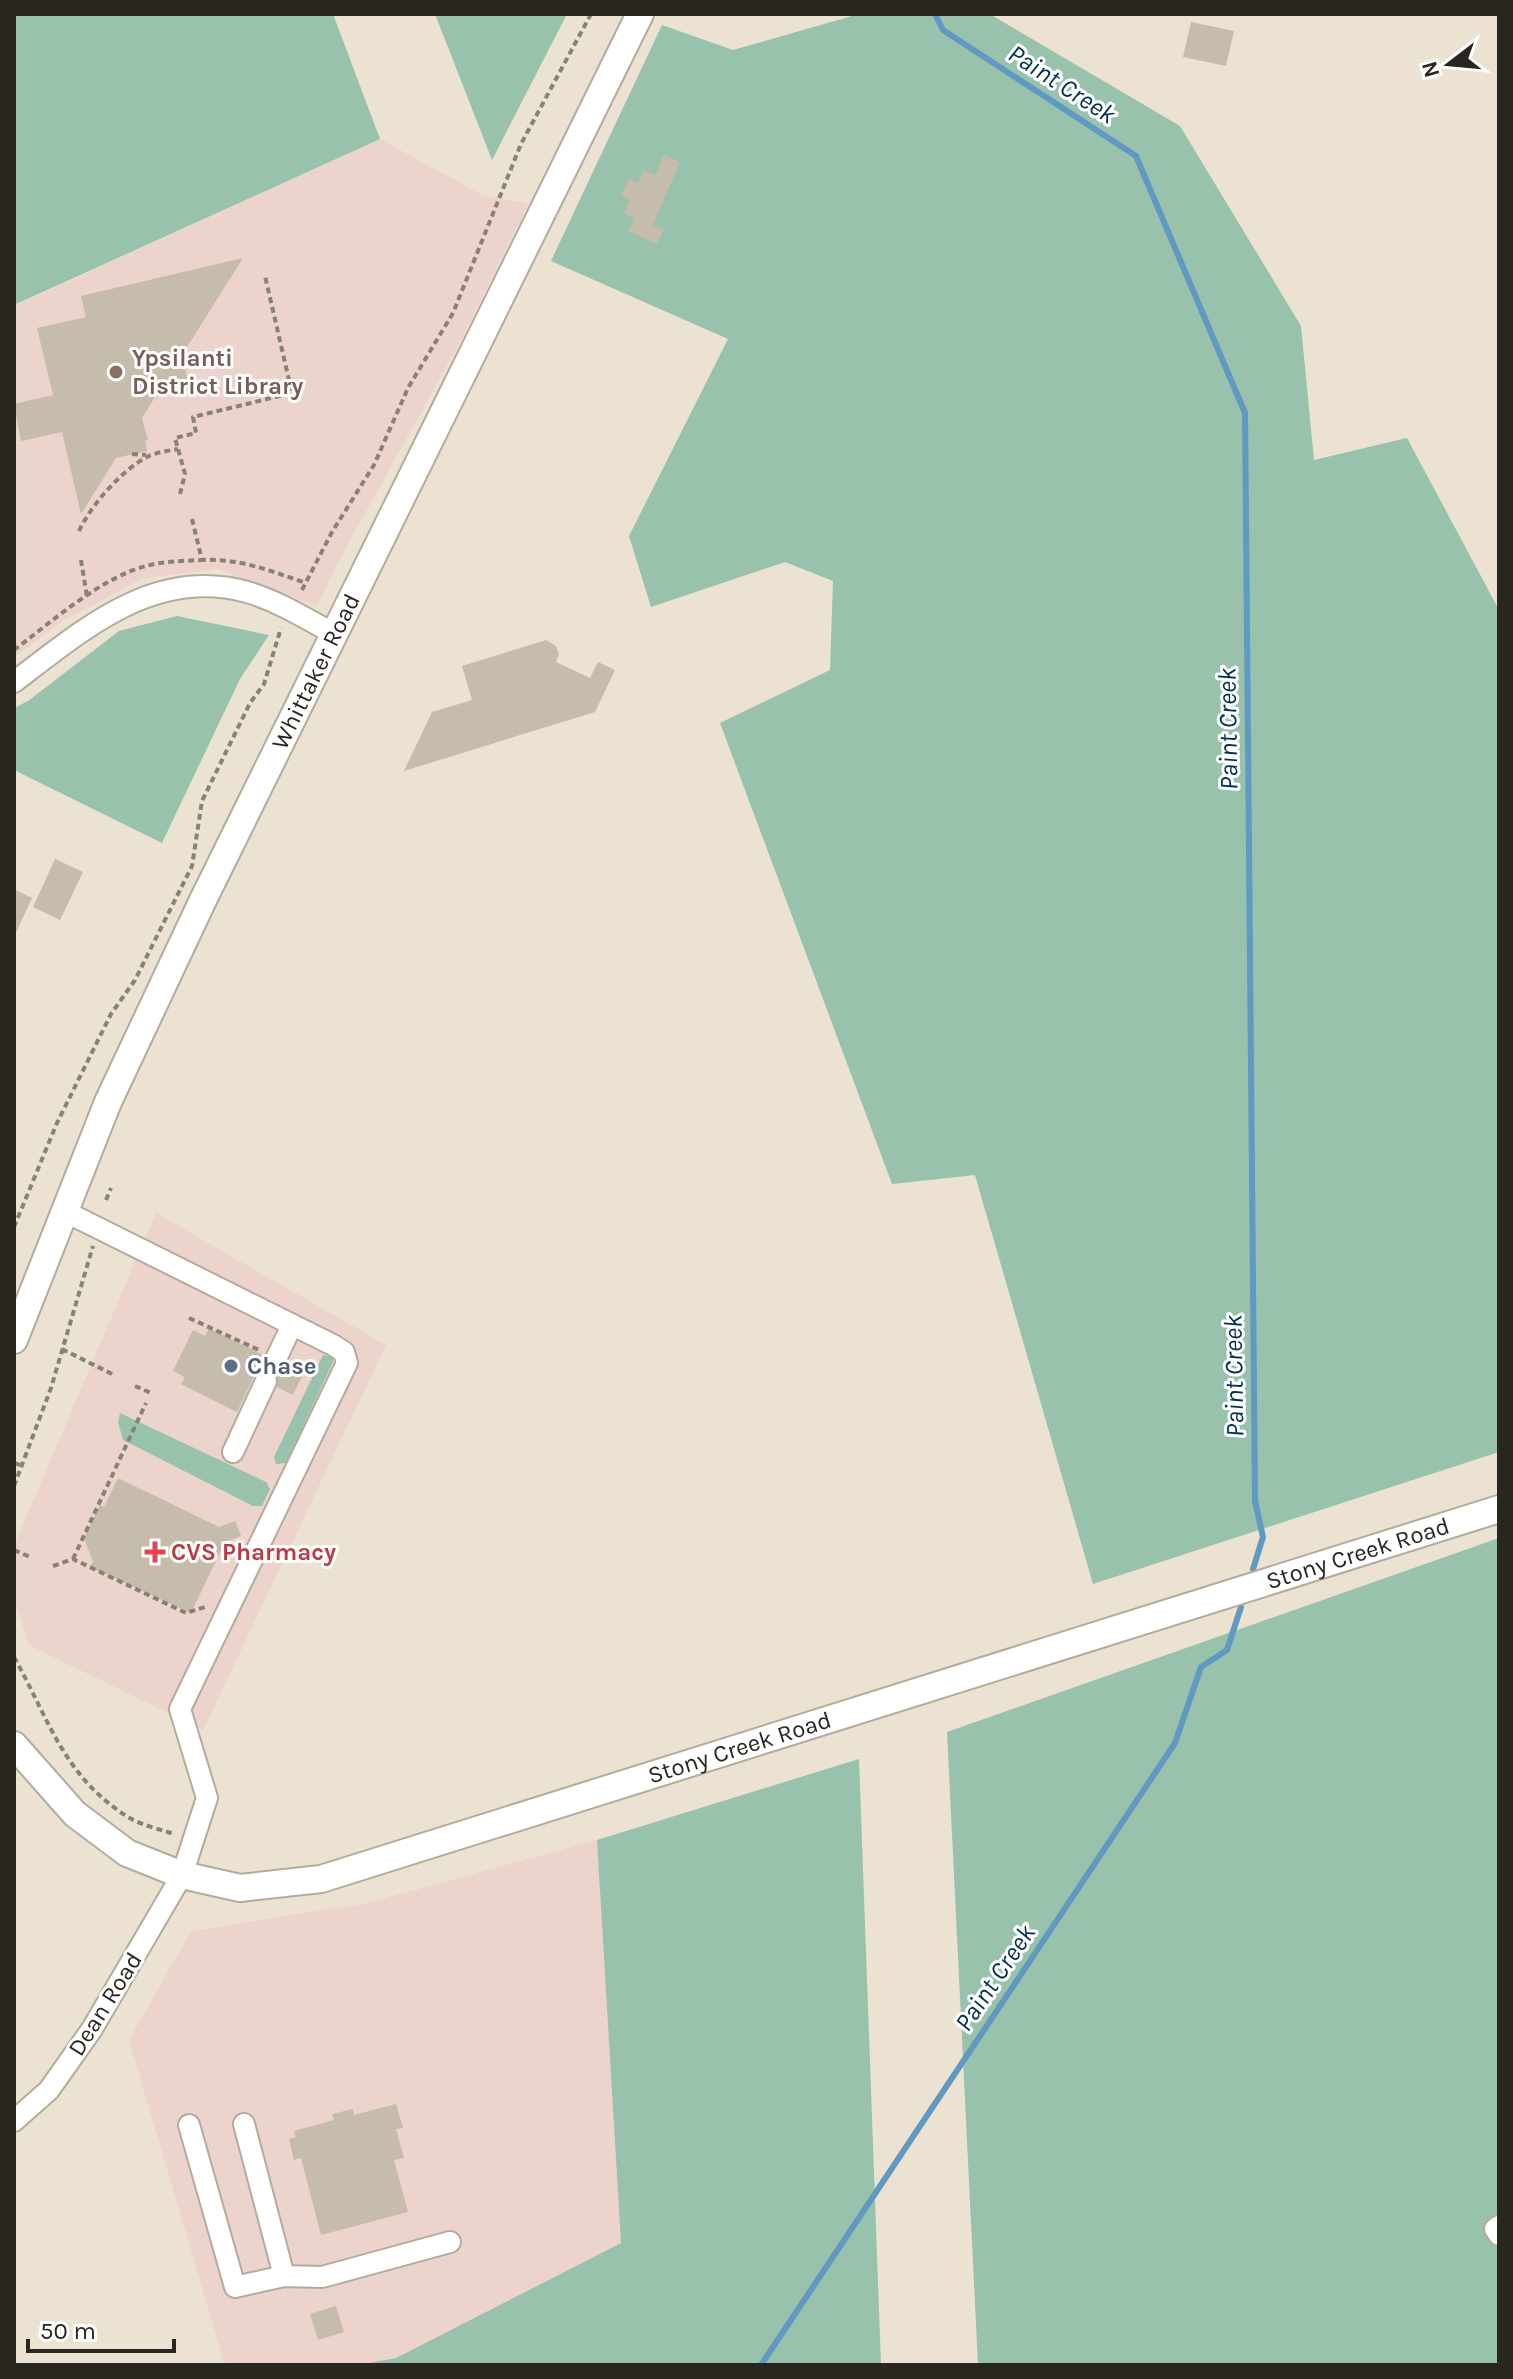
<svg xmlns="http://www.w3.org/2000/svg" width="1513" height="2379" font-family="Karla,sans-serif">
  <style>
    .commercial { fill: #ecd3cb }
    .green { fill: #98c2ac }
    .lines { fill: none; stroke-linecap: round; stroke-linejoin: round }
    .stream { stroke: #6099c1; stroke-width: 6 }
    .building { fill: #c5bcac }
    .minor-casing { stroke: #b4ab9c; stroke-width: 24 }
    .major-casing { stroke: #b4ab9c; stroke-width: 30 }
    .path { stroke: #888176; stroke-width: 4; stroke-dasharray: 6 4; stroke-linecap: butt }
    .minor { stroke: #fff; stroke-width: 20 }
    .major { stroke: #fff; stroke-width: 26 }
    .education-dot { fill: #8d6e63; stroke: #fff; stroke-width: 3 }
    .service-dot { fill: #5c6f8a; stroke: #fff; stroke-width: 3 }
    .health-dot { fill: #e0444e; stroke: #fff; stroke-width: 3 }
    .labels { text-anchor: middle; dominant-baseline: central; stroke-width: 6; stroke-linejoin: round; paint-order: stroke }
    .education-label { font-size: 24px; font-weight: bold; fill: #785e54; stroke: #fff; text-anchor: start }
    .street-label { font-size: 24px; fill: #29251f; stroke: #fff }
    .service-label { font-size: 24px; font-weight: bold; fill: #4e5e75; stroke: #fff; text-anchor: start }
    .health-label { font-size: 24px; font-weight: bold; fill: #be3a42; stroke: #fff; text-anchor: start }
    .water-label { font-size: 26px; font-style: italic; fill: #02324e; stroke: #fff }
  </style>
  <rect width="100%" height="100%" fill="#ebe2d1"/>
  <path class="commercial" d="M 380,139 L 482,195 L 528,204 L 460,342 L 338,562 L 317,606 L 218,569 L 141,579 L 63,621 L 14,657 L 14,306 Z
    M 156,1213 L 386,1345 L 203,1730 L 29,1645 L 14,1598 L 14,1546 Z
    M 597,1840 L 621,2243 L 396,2358 L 357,2365 L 225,2365 L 129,2040 L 191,1931 L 368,1903 Z"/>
  <path class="green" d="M 14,14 L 333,14 L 380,139 L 14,305 Z
    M 435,14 L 567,14 L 492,160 Z
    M 859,14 L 993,16 L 1180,126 L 1301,326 L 1314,460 L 1407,438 L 1499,610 L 1499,1452 L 1093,1584 L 975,1175 L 892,1184 L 720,723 L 830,670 L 833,581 L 785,562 L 651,607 L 629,536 L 728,339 L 551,261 L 662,25 L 733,50 Z
    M 177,616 L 269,635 L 240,679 L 162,843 L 14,770 L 14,708 L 28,701 L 119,631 Z
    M 323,1355 L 333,1357 L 333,1362 L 286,1463 L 276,1464 L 274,1457 Z
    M 120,1413 L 266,1482 L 270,1489 L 262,1506 L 253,1506 L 123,1440 L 118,1422 Z
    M 1499,1538 L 1499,2365 L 978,2365 L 947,1732 Z
    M 859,1759 L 881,2365 L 357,2365 L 396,2358 L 621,2243 L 597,1840 Z"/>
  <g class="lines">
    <path class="stream" d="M 935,14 L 943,30 L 1136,156 L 1245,413 L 1255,1501 L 1263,1537 L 1253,1569
      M 761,2365 L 1175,1743 L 1201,1667 L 1227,1650 L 1241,1607"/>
  </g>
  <path class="building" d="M 1191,22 L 1234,31 L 1226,66 L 1183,57 Z
    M 664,155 L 680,162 L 653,225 L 664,229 L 657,244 L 628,231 L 634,218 L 624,214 L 630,200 L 621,196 L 629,178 L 638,183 L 644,170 L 655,175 Z
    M 243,258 L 182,355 L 190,390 L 155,397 L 142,418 L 148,440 L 145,441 L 147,451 L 116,458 L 81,514 L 62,432 L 21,441 L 14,404 L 53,395 L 37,328 L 86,317 L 81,296 Z
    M 546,640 L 556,646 L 559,654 L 556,662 L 590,678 L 598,662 L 615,670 L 595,712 L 404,771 L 432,712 L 472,700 L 462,666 Z
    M 55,859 L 83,872 L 60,920 L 33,907 Z
    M 14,889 L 32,898 L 14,937 Z
    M 209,1328 L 263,1355 L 264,1368 L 254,1376 L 237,1412 L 181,1384 L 185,1377 L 173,1371 L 193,1330 L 205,1336 Z
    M 287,1366 L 303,1374 L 293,1395 L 277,1387 L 277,1374 Z
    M 118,1478 L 219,1527 L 235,1521 L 241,1536 L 225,1542 L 191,1613 L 90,1567 L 93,1562 L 84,1538 L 100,1505 L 104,1507 Z
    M 396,2104 L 403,2128 L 396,2129 L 404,2158 L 394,2160 L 408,2212 L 321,2235 L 301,2158 L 294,2160 L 289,2139 L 296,2137 L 294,2131 L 334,2120 L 332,2114 L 353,2109 L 354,2115 Z
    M 336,2306 L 344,2332 L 318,2340 L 310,2314 Z"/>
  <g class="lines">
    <g class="minor-casing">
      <path id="minor" d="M 14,682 C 83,630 154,566 247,592 C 278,601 307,619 336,635
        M 275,1361 L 292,1325
        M 233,1452 L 266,1381
        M 14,2121 L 49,2090 L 92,2029 L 182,1875 L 207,1798 L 180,1709 L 347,1363 L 344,1352 L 333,1345 L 64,1211
        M 244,2124 L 284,2276
        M 189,2125 L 235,2287 L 284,2276 L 322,2277 L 450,2242
        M 1499,2226 L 1495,2229 L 1499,2235"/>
    </g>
    <g class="major-casing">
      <g id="major">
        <path id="s1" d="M 14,1340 L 108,1102 L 203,900 L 640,14"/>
        <path id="s2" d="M 14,1745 L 75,1814 L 127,1853 L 182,1875 L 240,1888 L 321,1879 L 1499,1509"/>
      </g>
    </g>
    <path class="path" d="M 132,454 L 146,455
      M 180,494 L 185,474 L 175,438 L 196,433 L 193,417 L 292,393 L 265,276
      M 192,519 L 202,560 C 239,558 271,571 306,583
      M 79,531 C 91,505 122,470 147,457 C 156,452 168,451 178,449
      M 81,560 L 87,597
      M 302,590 L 332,532 L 374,465 L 408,388 L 453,313 L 521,144 L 591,14
      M 14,650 C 50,623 102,577 146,566 C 163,561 183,561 202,560
      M 106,1200 L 111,1188
      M 14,1227 L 57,1123 L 111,1014 L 135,980 L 192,866 L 202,801 L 250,703 L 264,684 L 281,628
      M 189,1318 L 259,1350
      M 62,1349 L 114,1375
      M 135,1386 L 151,1393
      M 14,1463 L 23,1466
      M 14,1486 L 51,1388 L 93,1246
      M 14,1550 L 30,1557
      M 73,1559 L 146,1403
      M 53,1566 L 73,1559 L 186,1613 L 205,1607
      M 14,1657 C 49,1719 63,1776 128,1817 C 141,1825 159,1829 174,1834"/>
    <use href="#minor" class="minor"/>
    <use href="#major" class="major"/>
  </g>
  <circle class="education-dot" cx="116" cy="372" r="8"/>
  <circle class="service-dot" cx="231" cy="1366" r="8"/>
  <path class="health-dot" d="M151 1540h8v8h8v8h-8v8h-8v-8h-8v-8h8z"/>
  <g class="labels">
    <g class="education-label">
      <text x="132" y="358">Ypsilanti<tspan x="132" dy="28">District Library</tspan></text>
    </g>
    <g class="street-label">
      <text stroke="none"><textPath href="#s1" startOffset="734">Whittaker Road</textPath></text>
      <text stroke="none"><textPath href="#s2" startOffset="1444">Stony Creek Road</textPath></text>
      <text stroke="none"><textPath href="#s2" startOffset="796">Stony Creek Road</textPath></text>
      <text transform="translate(105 2004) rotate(-58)">Dean Road</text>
    </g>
    <g class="service-label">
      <text x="247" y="1366">Chase</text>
    </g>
    <g class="health-label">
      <text x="171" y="1552">CVS Pharmacy</text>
    </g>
    <g class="water-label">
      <text transform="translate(1062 84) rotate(33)">Paint Creek</text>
      <text transform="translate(1228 729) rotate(-91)">Paint Creek</text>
      <text transform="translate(1234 1376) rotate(-91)">Paint Creek</text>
      <text transform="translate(995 1978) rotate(-56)">Paint Creek</text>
    </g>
  </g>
  <rect width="1513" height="2379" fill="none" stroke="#29251f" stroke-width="32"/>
  <g transform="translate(1449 64) rotate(254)" stroke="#ffffff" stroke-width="6" paint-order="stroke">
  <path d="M0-6L14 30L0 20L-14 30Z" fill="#29251f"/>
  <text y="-12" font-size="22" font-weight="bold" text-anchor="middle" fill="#29251f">N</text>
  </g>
  <path d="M28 2339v12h146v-12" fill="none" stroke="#29251f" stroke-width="4"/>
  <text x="40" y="2339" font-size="24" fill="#29251f" stroke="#ffffff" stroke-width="6" paint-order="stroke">50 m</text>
</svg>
